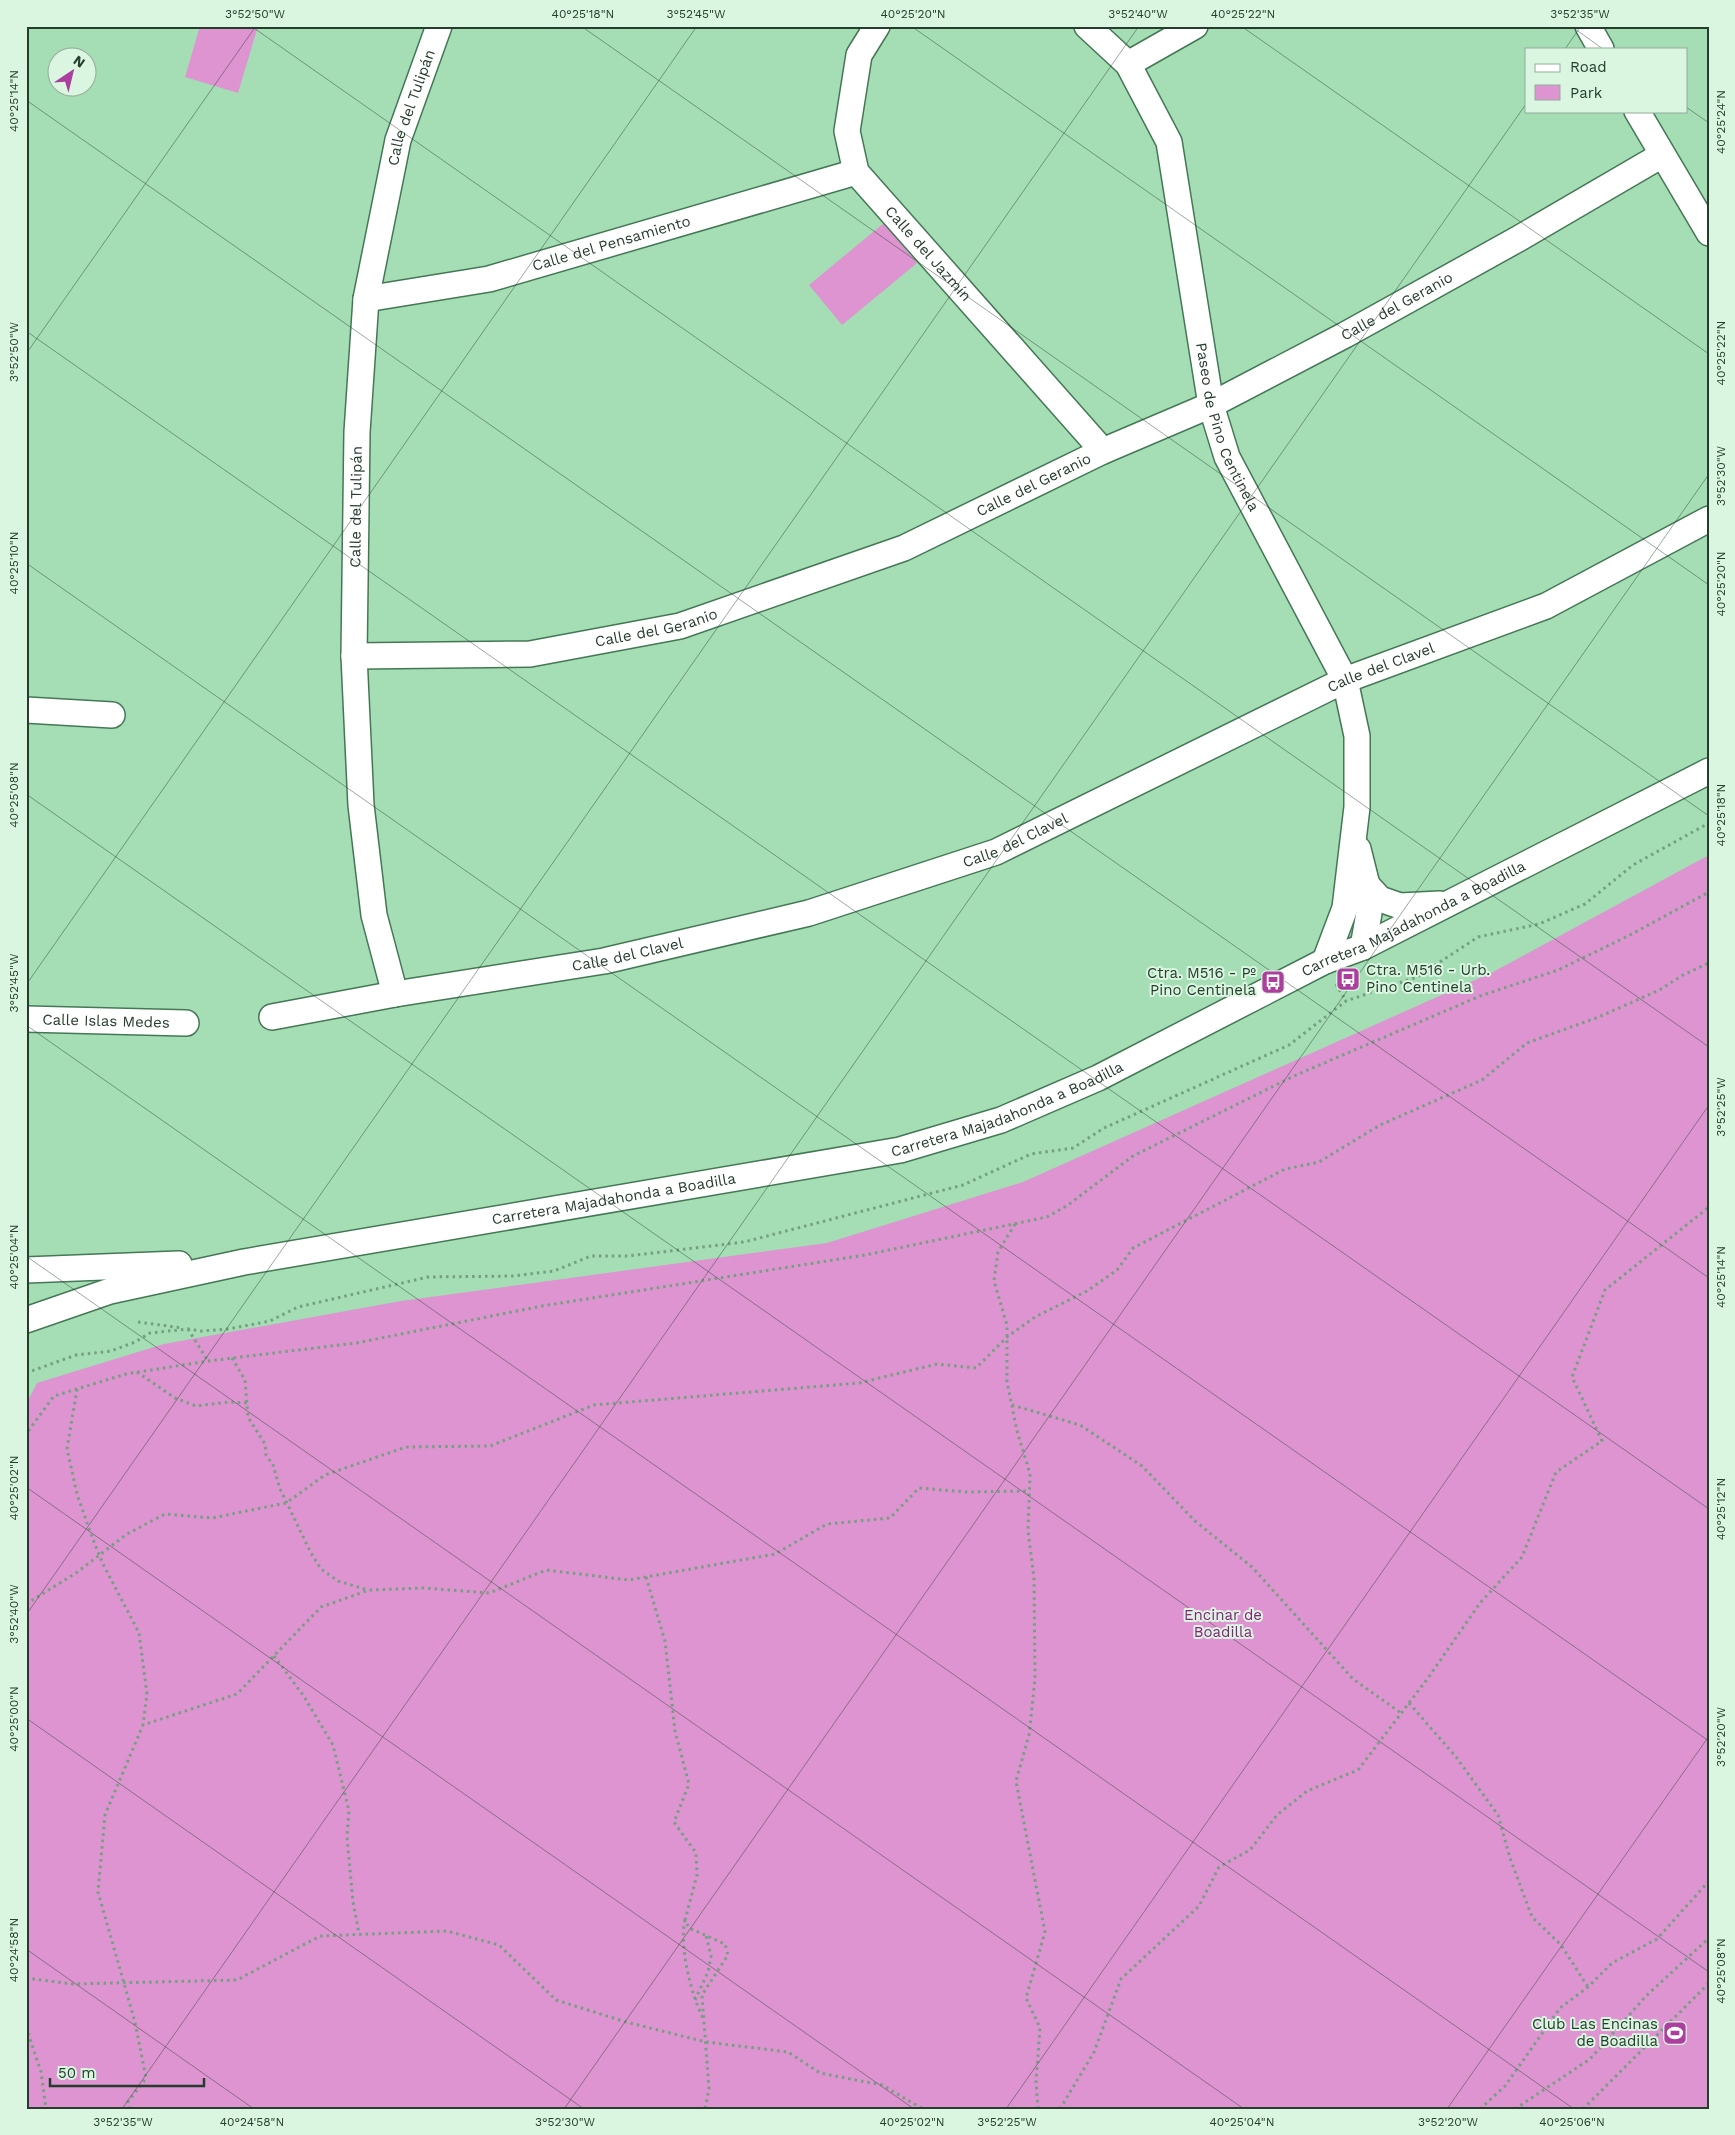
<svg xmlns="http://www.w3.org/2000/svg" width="1735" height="2135" font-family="'Work Sans',sans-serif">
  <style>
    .green { fill: #dd94d0 }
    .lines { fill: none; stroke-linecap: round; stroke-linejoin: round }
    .minor-casing { stroke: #447855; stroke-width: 28 }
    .path { stroke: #74a081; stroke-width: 3; stroke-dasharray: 2.5 4; stroke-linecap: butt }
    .minor { stroke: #fff; stroke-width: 25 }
    .ticks { fill: none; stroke: #263d2d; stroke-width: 1; stroke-opacity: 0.45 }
    .labels { text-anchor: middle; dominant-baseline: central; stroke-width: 4; stroke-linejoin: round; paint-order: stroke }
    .street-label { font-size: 15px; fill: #263d2d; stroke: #daf6e1 }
    .poi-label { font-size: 15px; fill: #263d2d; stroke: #daf6e1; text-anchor: end }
    .park-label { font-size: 15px; fill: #89217d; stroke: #daf6e1 }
    .neatline { fill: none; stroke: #263d2d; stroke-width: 2 }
    .ticks-label { font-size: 12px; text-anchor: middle; fill: #263d2d }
  </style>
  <rect width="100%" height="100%" fill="#a5ddb5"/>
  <path class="green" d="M 200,26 L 258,26 L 238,93 L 185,77 Z
    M 884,223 L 917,263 L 842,325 L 809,285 Z
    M 1709,855 L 1709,2109 L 26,2109 L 26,1404 L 37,1383 L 164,1344 L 401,1301 L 827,1243 L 1023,1182 L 1493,972 Z"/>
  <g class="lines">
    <g class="minor-casing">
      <g id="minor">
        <path id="s1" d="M 877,26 L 859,55 L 847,131 L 856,172 L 1103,451"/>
        <path id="s2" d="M 1087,26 L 1128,64 L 1169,142 L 1211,405 L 1227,457 L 1345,680 L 1357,736 L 1357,807 L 1345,908 L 1325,961"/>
        <path d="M 1588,26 L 1601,49"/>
        <path d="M 1128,64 L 1195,26"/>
        <path d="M 1637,111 L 1709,233"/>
        <path id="s3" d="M 366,299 L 489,279 L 856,172"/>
        <path id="s4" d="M 354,656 L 530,654 L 680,626 L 904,548 L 1103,451 L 1211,405 L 1345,335 L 1518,239 L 1662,155"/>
        <path d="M 26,710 L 112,715"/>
        <path d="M 1358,849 L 1367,885 L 1369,913 L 1363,947"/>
        <path d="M 1367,885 L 1380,899 L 1400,906 L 1440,904"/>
        <path id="s5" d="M 395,994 L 374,915 L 361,805 L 354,656 L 357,432 L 366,299 L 398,140 L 439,26"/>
        <path id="s6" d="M 272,1017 L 395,994 L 604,961 L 809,913 L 996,852 L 1345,680 L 1546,606 L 1709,519"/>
        <path id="s7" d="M 26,1019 L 186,1023"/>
        <path d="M 26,1270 L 179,1264"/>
        <path id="s8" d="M 26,1320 L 110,1291 L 244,1262 L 900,1150 L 1001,1120 L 1098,1078 L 1325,961 L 1363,947 L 1709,771"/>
      </g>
    </g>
    <path class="path" d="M 1336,984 L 1346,1001
      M 1015,1224 L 998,1252 L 994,1281 L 1007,1325 L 1007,1382 L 1017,1431 L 1030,1474 L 1028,1531 L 1034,1578 L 1035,1679 L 1029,1735 L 1016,1781 L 1045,1932 L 1026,1998 L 1040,2028 L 1036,2081 L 1038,2109
      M 138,1322 L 182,1328
      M 188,1329 L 208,1361
      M 232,1358 L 245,1380 L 248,1417 L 265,1444 L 266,1455 L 273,1465 L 280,1489 L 311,1553 L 321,1569 L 338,1581 L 368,1590
      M 137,1372 L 175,1398 L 196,1406 L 229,1402 L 247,1403
      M 26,1373 L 76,1355 L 111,1351 L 135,1342 L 150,1333 L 188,1329 L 201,1331 L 229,1329 L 270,1321 L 298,1307 L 428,1277 L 513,1276 L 554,1271 L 591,1256 L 628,1256 L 744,1242 L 963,1185 L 1031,1154 L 1073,1148 L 1104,1128 L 1289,1045 L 1346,1001 L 1417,977 L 1478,937 L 1539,924 L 1585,904 L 1633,865 L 1709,823
      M 77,1389 L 67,1449 L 77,1494 L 92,1537 L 103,1564 L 139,1633 L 147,1694 L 143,1725
      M 1012,1405 L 1080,1425 L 1142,1466 L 1195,1521 L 1252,1567 L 1353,1679 L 1401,1713
      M 26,1437 L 29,1430 L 54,1396 L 126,1374 L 208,1361 L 356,1343 L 542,1306 L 865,1255 L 1047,1217 L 1068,1205 L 1133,1156 L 1294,1076 L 1480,996 L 1558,970 L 1630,935 L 1709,892
      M 646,1577 L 665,1641 L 675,1731 L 689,1784 L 674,1822 L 696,1853 L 697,1875 L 685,1920 L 689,1928 L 725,1944 L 728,1955 L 702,1995 L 709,2089 L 705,2109
      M 26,1604 L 76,1573 L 127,1534 L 165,1514 L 212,1518 L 286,1503 L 325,1475 L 406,1447 L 490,1446 L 594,1405 L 859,1383 L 937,1364 L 976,1368 L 1007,1337 L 1035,1317 L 1087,1291 L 1117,1270 L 1133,1248 L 1285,1169 L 1319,1162 L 1380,1125 L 1482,1080 L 1527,1043 L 1596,1018 L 1635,1001 L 1661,989 L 1683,975 L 1709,963
      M 274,1656 L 303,1695 L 333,1745 L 349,1811 L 347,1837 L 353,1902 L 359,1934
      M 1409,1703 L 1456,1757 L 1498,1815 L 1510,1858 L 1532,1917 L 1561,1945 L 1588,1987
      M 685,1920 C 679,1947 691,1994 703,2018
      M 26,1978 L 72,1984 L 237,1980 L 320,1936 L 447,1931 L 499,1945 L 556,2000 L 626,2022 L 706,2042 L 788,2052 L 820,2073 L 882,2085 L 923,2109
      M 695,2000 L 708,1972 L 711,1956 L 706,1935
      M 26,2027 L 41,2072 L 46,2109
      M 130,2109 L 128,2102 L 146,2078 L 135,2022 L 98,1892 L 105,1815 L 143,1725 L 237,1694 L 321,1607 L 369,1590 L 423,1588 L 489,1593 L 546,1570 L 629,1580 L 775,1554 L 827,1524 L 890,1518 L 919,1488 L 966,1492 L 1029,1491
      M 1060,2109 L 1094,2052 L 1121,1979 L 1199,1906 L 1219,1867 L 1250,1850 L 1277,1815 L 1307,1791 L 1358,1770 L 1428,1678 L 1480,1603 L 1522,1557 L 1556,1472 L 1602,1441 L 1572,1377 L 1605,1290 L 1709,1207
      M 1480,2109 L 1505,2086 L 1560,2008 L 1588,1987 L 1612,1963 L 1657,1939 L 1709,1881
      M 1515,2109 L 1590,2059 L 1646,1996 L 1709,1938
      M 1583,2109 L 1709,1983"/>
    <use href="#minor" class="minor"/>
  </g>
  <path class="ticks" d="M 251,26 L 1709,1047M 581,26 L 1709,816M 911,26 L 1709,585M 1241,26 L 1709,354M 1571,26 L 1603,49M 1565,49 L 1581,26M 26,100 L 1709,1278M 1686,107 L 1709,123M 26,331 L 1709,1509M 26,354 L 256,26M 26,563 L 1709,1741M 26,794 L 1709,1972M 26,985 L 697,26M 26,1025 L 1574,2109M 26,1256 L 1244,2109M 26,1487 L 914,2109M 26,1615 L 1139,26M 26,1718 L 584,2109M 26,1949 L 254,2109M 122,2109 L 1526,104M 564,2109 L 1709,474M 1006,2109 L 1709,1105M 1447,2109 L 1709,1736"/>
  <defs>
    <g id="bus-square" transform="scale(1.25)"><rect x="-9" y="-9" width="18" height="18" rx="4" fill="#ac3f9e" stroke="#daf6e1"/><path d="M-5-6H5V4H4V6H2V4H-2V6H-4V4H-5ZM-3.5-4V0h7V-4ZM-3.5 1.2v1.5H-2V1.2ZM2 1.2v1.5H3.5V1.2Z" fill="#fff"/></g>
    <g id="stadium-square" transform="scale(1.25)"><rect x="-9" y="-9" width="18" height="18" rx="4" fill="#ac3f9e" stroke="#daf6e1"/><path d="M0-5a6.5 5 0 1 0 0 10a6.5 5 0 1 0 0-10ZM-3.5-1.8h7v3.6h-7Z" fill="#fff"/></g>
  </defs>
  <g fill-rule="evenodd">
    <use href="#bus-square" x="1348" y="979"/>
    <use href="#bus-square" x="1273" y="982"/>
    <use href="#stadium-square" x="1675" y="2033"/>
  </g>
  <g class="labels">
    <g class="street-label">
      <text stroke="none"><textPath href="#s5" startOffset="896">Calle del Tulipán</textPath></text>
      <text stroke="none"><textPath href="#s3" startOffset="252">Calle del Pensamiento</textPath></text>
      <text stroke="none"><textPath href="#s1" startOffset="262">Calle del Jazmín</textPath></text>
      <text stroke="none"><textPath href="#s4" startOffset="1115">Calle del Geranio</textPath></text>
      <text stroke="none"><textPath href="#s2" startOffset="436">Paseo de Pino Centinela</textPath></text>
      <text stroke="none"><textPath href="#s4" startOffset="710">Calle del Geranio</textPath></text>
      <text stroke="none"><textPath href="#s5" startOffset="491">Calle del Tulipán</textPath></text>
      <text stroke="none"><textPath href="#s4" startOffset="305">Calle del Geranio</textPath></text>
      <text stroke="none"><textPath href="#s6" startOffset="1171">Calle del Clavel</textPath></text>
      <text stroke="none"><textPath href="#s6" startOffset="766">Calle del Clavel</textPath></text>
      <text stroke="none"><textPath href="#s8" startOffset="1456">Carretera Majadahonda a Boadilla</textPath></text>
      <text stroke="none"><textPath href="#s6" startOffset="361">Calle del Clavel</textPath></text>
      <text stroke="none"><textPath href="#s7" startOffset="80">Calle Islas Medes</textPath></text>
      <text stroke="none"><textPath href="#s8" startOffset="1006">Carretera Majadahonda a Boadilla</textPath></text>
      <text stroke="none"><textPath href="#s8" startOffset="601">Carretera Majadahonda a Boadilla</textPath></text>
    </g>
    <g class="poi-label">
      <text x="1366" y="970" text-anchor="start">Ctra. M516 - Urb.<tspan x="1366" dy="17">Pino Centinela</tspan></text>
      <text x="1256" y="973">Ctra. M516 - Pº<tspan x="1256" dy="17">Pino Centinela</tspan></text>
      <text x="1658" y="2024">Club Las Encinas<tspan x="1658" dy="17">de Boadilla</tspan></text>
    </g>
    <g class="park-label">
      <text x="1223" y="1615">Encinar de<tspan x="1223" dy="17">Boadilla</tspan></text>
    </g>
  </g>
  <rect width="1735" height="2135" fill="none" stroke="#daf6e1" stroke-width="55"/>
  <rect x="1525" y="48" width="162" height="65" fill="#daf6e1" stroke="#92ac99"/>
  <rect x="1535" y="64" width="25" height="8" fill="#ffffff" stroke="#92ac99"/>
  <text x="1570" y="72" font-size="15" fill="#263d2d">Road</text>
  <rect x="1535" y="85" width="25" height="15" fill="#dd94d0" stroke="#92ac99"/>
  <text x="1570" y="98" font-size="15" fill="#263d2d">Park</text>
  <g transform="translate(72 72) rotate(35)"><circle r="24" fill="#daf6e1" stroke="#92ac99"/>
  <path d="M0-4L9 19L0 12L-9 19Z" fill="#ac3f9e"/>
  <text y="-8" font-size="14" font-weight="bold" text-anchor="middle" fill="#263d2d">N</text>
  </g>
  <path d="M50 2078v8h154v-8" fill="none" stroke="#263d2d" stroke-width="2.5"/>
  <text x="58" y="2078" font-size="15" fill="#263d2d" stroke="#daf6e1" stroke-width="4" paint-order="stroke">50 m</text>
  <rect x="28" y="28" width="1680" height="2080" class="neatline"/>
  <g class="ticks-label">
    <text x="255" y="18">3°52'50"W</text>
    <text x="583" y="18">40°25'18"N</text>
    <text x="696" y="18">3°52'45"W</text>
    <text x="913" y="18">40°25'20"N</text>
    <text x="1138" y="18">3°52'40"W</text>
    <text x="1243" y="18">40°25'22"N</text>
    <text x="1580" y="18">3°52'35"W</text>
    <text transform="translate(14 101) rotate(-90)" y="4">40°25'14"N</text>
    <text transform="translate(1721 122) rotate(-90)" y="4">40°25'24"N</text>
    <text transform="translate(14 352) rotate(-90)" y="4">3°52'50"W</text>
    <text transform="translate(1721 353) rotate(-90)" y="4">40°25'22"N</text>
    <text transform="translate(1721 476) rotate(-90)" y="4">3°52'30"W</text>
    <text transform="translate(14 563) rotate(-90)" y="4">40°25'10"N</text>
    <text transform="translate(1721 584) rotate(-90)" y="4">40°25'20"N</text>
    <text transform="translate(14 795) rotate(-90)" y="4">40°25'08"N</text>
    <text transform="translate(1721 815) rotate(-90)" y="4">40°25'18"N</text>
    <text transform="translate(14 983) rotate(-90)" y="4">3°52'45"W</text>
    <text transform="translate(1721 1107) rotate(-90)" y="4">3°52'25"W</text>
    <text transform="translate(14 1257) rotate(-90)" y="4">40°25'04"N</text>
    <text transform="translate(1721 1277) rotate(-90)" y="4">40°25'14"N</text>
    <text transform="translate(14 1488) rotate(-90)" y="4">40°25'02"N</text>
    <text transform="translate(1721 1509) rotate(-90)" y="4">40°25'12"N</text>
    <text transform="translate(14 1614) rotate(-90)" y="4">3°52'40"W</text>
    <text transform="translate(14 1719) rotate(-90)" y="4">40°25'00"N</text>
    <text transform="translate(1721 1737) rotate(-90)" y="4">3°52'20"W</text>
    <text transform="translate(14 1950) rotate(-90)" y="4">40°24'58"N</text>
    <text transform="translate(1721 1971) rotate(-90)" y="4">40°25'08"N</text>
    <text x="123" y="2126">3°52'35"W</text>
    <text x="252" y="2126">40°24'58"N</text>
    <text x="565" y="2126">3°52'30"W</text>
    <text x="912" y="2126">40°25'02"N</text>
    <text x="1007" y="2126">3°52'25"W</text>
    <text x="1242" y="2126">40°25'04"N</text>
    <text x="1448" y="2126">3°52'20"W</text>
    <text x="1572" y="2126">40°25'06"N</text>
  </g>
</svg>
